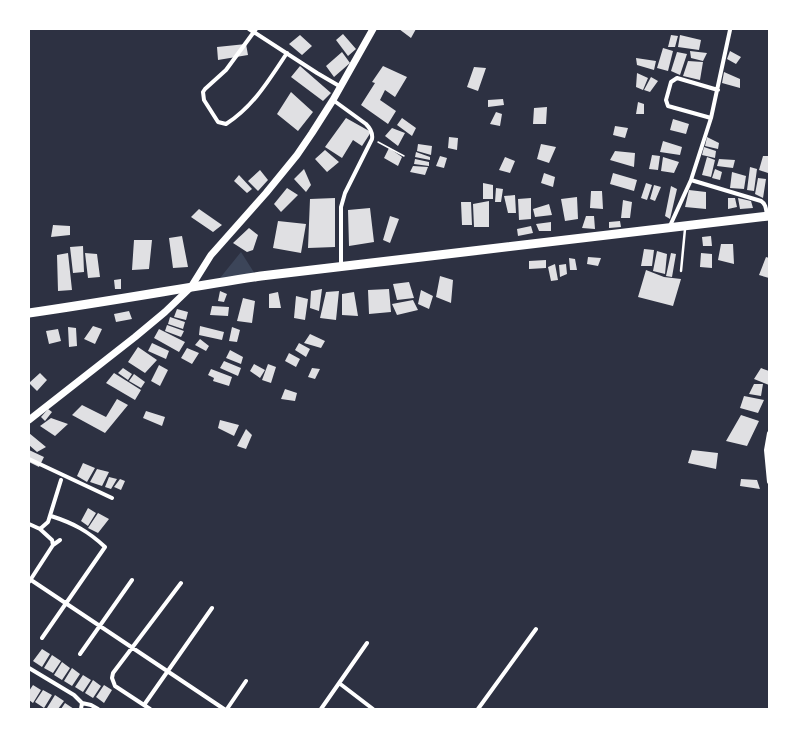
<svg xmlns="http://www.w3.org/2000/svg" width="798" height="738" font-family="'Asap Condensed',sans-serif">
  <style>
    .green { fill: #3c4559 }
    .building { fill: #e0e0e3 }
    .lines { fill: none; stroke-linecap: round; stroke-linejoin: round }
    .path { stroke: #fff; stroke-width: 1.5 }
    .service { stroke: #fff; stroke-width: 2.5 }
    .minor { stroke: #fff; stroke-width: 4 }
    .secondary { stroke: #fff; stroke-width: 7 }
    .trunk { stroke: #fff; stroke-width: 9 }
  </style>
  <rect width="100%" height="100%" fill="#2d3142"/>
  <path class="green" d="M 241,252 L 255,274 L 220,278 Z"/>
  <path class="building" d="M 399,29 L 416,29 L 411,38 Z
    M 343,34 L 356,49 L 348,56 L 336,40 Z
    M 300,35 L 312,46 L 302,55 L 289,44 Z
    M 671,35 L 678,36 L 675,47 L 668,47 Z
    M 680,35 L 701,40 L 699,50 L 678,47 Z
    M 246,44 L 248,55 L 218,60 L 217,47 Z
    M 663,48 L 673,51 L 668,71 L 657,68 Z
    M 690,51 L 707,53 L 703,61 L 691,58 Z
    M 730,51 L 741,57 L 736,64 L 727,59 Z
    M 342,52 L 350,63 L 334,77 L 326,66 Z
    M 677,52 L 687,54 L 680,75 L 671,71 Z
    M 636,58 L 656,61 L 654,70 L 637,65 Z
    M 688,61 L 703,62 L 700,80 L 683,76 Z
    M 300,66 L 331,93 L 323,101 L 291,77 Z
    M 383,66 L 407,77 L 395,97 L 385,90 L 380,100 L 396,111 L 388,124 L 361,105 L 375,83 L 372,82 Z
    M 474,67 L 486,68 L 478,91 L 467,87 Z
    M 724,72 L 740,79 L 740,88 L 722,83 Z
    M 637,73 L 648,78 L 643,90 L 636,87 Z
    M 651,77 L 658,81 L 650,92 L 644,90 Z
    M 291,92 L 313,112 L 298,131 L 277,114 Z
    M 503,99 L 504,105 L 488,107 L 488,100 Z
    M 638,102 L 644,104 L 644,114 L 636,114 Z
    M 547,107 L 546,124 L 533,124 L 534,108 Z
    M 496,112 L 502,114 L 500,126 L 490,124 Z
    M 346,118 L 371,132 L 362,146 L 353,140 L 342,158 L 325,147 Z
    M 402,118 L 416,128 L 412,136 L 397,125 Z
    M 673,119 L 689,124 L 686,134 L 670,130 Z
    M 615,126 L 628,128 L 625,138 L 613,135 Z
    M 392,128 L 405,133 L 398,146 L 385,136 Z
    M 449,137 L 458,138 L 457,150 L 448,148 Z
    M 707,137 L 719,143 L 718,149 L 705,146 Z
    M 663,141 L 682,147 L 680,155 L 660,152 Z
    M 418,144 L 432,146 L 431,155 L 417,151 Z
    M 541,144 L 556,147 L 549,163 L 537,159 Z
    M 704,147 L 716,151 L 715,158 L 702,155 Z
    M 389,148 L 402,157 L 398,166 L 384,158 Z
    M 325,150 L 339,162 L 327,172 L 315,159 Z
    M 615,151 L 635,153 L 634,167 L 610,160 Z
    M 416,152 L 430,157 L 430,160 L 415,157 Z
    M 652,155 L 660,156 L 658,170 L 649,169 Z
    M 440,156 L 447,158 L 444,168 L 436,166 Z
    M 763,156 L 769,156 L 768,173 L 759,170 Z
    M 505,157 L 515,161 L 510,173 L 499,170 Z
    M 663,157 L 679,162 L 674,173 L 661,171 Z
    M 707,157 L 715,160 L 711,177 L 702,175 Z
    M 415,159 L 429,162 L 429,166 L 414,164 Z
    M 719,159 L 735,160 L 733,168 L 717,166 Z
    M 413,166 L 428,167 L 425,175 L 410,172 Z
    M 750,167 L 757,169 L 754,191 L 747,190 Z
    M 304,169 L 311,185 L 306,192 L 294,179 Z
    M 715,169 L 722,172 L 720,180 L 712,178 Z
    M 260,170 L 268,180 L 258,191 L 248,181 Z
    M 732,172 L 746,176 L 744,189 L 730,188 Z
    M 544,173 L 555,177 L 553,187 L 541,183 Z
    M 613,173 L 637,180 L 634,191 L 610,184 Z
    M 239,175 L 252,189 L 247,193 L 234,181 Z
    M 758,178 L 766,179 L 763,198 L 755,194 Z
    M 483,183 L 493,185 L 493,199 L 483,199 Z
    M 646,183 L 652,185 L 647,200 L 641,198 Z
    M 654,185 L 661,187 L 655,201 L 650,199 Z
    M 671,186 L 677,189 L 670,219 L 665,216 Z
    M 287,188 L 298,195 L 281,212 L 274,204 Z
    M 496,188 L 503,189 L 501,202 L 495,202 Z
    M 689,190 L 706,192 L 706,209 L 685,207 Z
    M 591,191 L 602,191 L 603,209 L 590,208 Z
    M 515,195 L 516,213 L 508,213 L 504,196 Z
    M 577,197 L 578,219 L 565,221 L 561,199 Z
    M 335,198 L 335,247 L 308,248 L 310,199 Z
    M 531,198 L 531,219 L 519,220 L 518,199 Z
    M 728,198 L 735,198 L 737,207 L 728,209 Z
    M 738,198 L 751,201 L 753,208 L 740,209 Z
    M 623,200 L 632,202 L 630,218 L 621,218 Z
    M 489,201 L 489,227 L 474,227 L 473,204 Z
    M 461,202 L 471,202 L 472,225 L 462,225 Z
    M 549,204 L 552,215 L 535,217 L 533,209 Z
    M 370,208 L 374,242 L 349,246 L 348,210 Z
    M 199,209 L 222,225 L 213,232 L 191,217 Z
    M 390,216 L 399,219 L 390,243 L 383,240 Z
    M 586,216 L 594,216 L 595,229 L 582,228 Z
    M 278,221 L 306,224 L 301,253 L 273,248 Z
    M 620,221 L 621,227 L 609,228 L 609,222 Z
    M 551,222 L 551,231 L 539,231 L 536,224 Z
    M 53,225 L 70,226 L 70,235 L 51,237 Z
    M 531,226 L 533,233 L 518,236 L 517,229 Z
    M 249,228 L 258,235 L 253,250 L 247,252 L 233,243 Z
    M 182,236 L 188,267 L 173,268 L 169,238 Z
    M 711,236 L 712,246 L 703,246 L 702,237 Z
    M 134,240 L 152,240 L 149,269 L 132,270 Z
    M 721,244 L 733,244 L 734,264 L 718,260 Z
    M 83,246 L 84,272 L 73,273 L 70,247 Z
    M 644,249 L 654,250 L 652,266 L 641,266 Z
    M 657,251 L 667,254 L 665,274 L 653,271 Z
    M 68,253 L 72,290 L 58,291 L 57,255 Z
    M 85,253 L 97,254 L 100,277 L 88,278 Z
    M 671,253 L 676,254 L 672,277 L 666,276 Z
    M 701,253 L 712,254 L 712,268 L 700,267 Z
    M 588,257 L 601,258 L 598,266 L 587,264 Z
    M 766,257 L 769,258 L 769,278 L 759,275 Z
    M 569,258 L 575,259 L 577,270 L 570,270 Z
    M 546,260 L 546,268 L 529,269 L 529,261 Z
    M 555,264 L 558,280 L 551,281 L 548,267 Z
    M 566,264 L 567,274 L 560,277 L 559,265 Z
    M 646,270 L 664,277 L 681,279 L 673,306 L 638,297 Z
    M 440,276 L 453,280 L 451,303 L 436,297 Z
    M 121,279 L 121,289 L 115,289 L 114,280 Z
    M 409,282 L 414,298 L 397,300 L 393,284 Z
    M 322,289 L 319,311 L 310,308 L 311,291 Z
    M 389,289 L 391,312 L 369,314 L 368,290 Z
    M 421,290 L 433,296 L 429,309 L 418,304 Z
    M 220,291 L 227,294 L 224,302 L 218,301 Z
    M 339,291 L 336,320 L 320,318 L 326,292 Z
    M 278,292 L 281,308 L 269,308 L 269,294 Z
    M 354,292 L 358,316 L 342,315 L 342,294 Z
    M 296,296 L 308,299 L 305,320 L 294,318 Z
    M 243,298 L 255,301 L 252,323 L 237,321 Z
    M 413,300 L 418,310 L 397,315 L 392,304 Z
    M 212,306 L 229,307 L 228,316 L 210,315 Z
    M 177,309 L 188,312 L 186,320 L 174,317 Z
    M 129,311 L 132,319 L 116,322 L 114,314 Z
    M 170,317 L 185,322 L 183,329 L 168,324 Z
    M 167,325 L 184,331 L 181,337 L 165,331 Z
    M 93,326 L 102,329 L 95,344 L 84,339 Z
    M 200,326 L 224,332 L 222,340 L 199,335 Z
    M 68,327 L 76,328 L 77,346 L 69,347 Z
    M 232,327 L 240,330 L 237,342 L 229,341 Z
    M 58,329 L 61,341 L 49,344 L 46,331 Z
    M 159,329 L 185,342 L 179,352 L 154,338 Z
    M 310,334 L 325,341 L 321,348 L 304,343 Z
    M 200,339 L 209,346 L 206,351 L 195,345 Z
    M 152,343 L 169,351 L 166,359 L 148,351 Z
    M 299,343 L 310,349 L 306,357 L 295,350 Z
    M 138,347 L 157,360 L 145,373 L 128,362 Z
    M 187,348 L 199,353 L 192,364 L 181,358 Z
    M 230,350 L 243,357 L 241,364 L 226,358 Z
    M 289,353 L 300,359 L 296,367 L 285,361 Z
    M 224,361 L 241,368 L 238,376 L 220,368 Z
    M 254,364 L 265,370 L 260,378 L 250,371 Z
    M 268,364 L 276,367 L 271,383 L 262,380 Z
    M 159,365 L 168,370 L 160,386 L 151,381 Z
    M 123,368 L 132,374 L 128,380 L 118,373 Z
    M 312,368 L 320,369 L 315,379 L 308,377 Z
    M 761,368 L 769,371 L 769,385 L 754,379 Z
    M 211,369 L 232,377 L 229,386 L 213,381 L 214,378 L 208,375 Z
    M 40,373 L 47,380 L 37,391 L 29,383 Z
    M 114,373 L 141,390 L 135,400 L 106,383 Z
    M 134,374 L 145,382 L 141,388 L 129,381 Z
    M 754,384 L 763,384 L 761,396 L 749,394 Z
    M 285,389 L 297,393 L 295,401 L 281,399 Z
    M 744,396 L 764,400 L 758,413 L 740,408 Z
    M 117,399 L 128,405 L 105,433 L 72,415 L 82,405 L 106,417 Z
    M 48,409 L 52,412 L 45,421 L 41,417 Z
    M 146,411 L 165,417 L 162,426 L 143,418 Z
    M 741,415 L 759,421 L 747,446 L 726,441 Z
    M 51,418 L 68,424 L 55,436 L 40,426 Z
    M 220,420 L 239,425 L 234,436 L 218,428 Z
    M 246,429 L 252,435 L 246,449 L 237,446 Z
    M 29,433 L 46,447 L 37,452 L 29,445 Z
    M 29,450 L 44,457 L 39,467 L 29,462 Z
    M 692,450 L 718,453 L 716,469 L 688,463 Z
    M 83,463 L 95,468 L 87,482 L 77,476 Z
    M 97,469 L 109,472 L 102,486 L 90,482 Z
    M 109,477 L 117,479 L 111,489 L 105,487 Z
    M 120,479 L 125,481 L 121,490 L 114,487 Z
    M 741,479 L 757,480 L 760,489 L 740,486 Z
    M 88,508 L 96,513 L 88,526 L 81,521 Z
    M 98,513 L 109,519 L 98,533 L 88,528 Z
    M 42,649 L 50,654 L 42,667 L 33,661 Z
    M 52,655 L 61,661 L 53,673 L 44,668 Z
    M 62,662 L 70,668 L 62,680 L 54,675 Z
    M 72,668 L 80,674 L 72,686 L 64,681 Z
    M 83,675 L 91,680 L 83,692 L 75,687 Z
    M 93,680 L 101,686 L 93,698 L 85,693 Z
    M 33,685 L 41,690 L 33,703 L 29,700 L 29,691 Z
    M 104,685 L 112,690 L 104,703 L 96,697 Z
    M 43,690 L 52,695 L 44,708 L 35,702 Z
    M 55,695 L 64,701 L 58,709 L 49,709 L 47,708 Z
    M 65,703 L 74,709 L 61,709 Z"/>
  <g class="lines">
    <path class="path" d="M 378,142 L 404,156"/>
    <path class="service" d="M 681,271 L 685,229"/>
    <path class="minor" d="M 249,29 L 317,73 L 341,87
      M 256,29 L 226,70 L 205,89 L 203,92 L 204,100 L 218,122 L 226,124 C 253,107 269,80 287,53
      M 333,100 L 366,124 C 371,129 373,133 372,139 L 345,193 L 341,207 L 341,266
      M 711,118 L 668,106 L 666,100 L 671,82 L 677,78 L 718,90
      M 691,180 L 761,201 C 766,204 766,209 767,215
      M 669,228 L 691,180 L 711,118 L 730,30
      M 769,433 L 766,450 L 769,482
      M 29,459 L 112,498
      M 29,524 L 40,529 L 48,522 L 61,480
      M 40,529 L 52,540 L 53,545
      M 31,580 L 224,709
      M 29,582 L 53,545 L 60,540
      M 42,638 L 105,547 C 88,531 73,523 51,516
      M 80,654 L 132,580
      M 29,668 L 74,695 L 82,703 L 81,709
      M 339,683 L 373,709
      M 82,703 L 91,705 L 98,709
      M 144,705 L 212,608
      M 150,709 L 115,686 L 112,678 L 113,673 L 181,583
      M 227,709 L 246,681
      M 321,709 L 367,643
      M 478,709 L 536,629"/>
    <path class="secondary" d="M 29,420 L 135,337 L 165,312 L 191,287 L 211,255 L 266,193 L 297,155 L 312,133 L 333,100 L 373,29"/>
    <path class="trunk" d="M 29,313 C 106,302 183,288 261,276 L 769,216"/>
  </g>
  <rect width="798" height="738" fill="none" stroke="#ffffff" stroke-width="60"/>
</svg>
